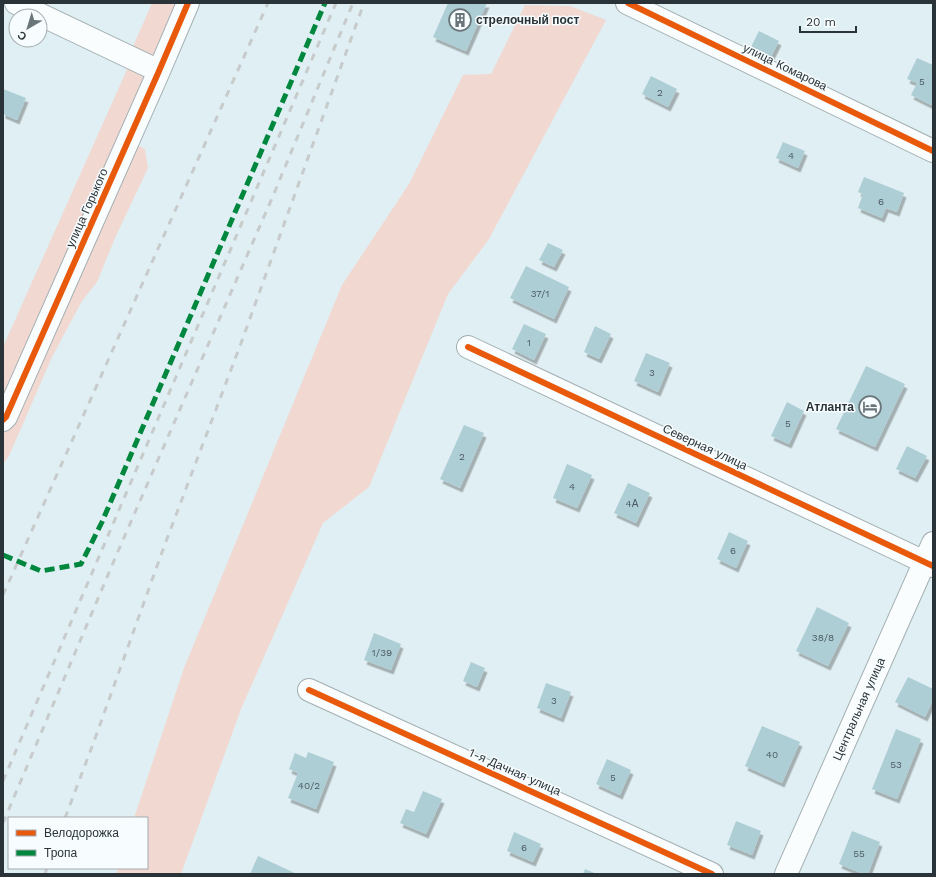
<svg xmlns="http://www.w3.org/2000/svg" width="936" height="877" font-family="'Work Sans',sans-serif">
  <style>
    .green { fill: #f1d8d1 }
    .building { fill: #aeced6; filter: url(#shadow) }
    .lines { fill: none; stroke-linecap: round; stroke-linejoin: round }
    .minor-casing { stroke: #a2aeb2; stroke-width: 24 }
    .minor { stroke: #fafdfd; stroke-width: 22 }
    .rail { stroke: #c7cbcc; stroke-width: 3; stroke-dasharray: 7 7; stroke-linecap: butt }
    .quiet { stroke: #00873e; stroke-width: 5; stroke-dasharray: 10 5; stroke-linecap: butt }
    .cycleway-casing { stroke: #f7fcfe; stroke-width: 8 }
    .cycleway { stroke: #e8590c; stroke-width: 6 }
    .labels { text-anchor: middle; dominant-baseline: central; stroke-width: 3; stroke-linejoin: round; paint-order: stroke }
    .number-label { font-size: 10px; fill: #4b5a60 }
    .poi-label { font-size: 12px; font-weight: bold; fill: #2a3438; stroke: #f7fcfe; text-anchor: start }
    .street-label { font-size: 12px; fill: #2a3438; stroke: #f7fcfe }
  </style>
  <defs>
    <filter id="shadow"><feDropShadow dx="2.5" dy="4.5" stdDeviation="0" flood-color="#0004"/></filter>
  </defs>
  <rect width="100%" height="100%" fill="#e0eff3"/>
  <path class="green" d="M 152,3 L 180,3 L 156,60 L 132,49 Z
    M 525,5 L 570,6 L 606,20 L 489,239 L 448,294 L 369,487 L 323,523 L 241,709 L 181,874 L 116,874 L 118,868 L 147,868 L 147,818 L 134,818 L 184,668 L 342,285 L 409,184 L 463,75 L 491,74 Z
    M 129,65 L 151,73 L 3,409 L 3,347 Z
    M 133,143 L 145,149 L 148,168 L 115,238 L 97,282 L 82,301 L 52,357 L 9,456 L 3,464 L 3,429 Z"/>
  <path class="building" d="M 448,3 L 487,3 L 466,51 L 433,37 Z
    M 759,31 L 779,41 L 769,61 L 749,51 Z
    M 917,58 L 933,65 L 933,101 L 931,105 L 911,95 L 917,83 L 907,79 Z
    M 651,76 L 677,89 L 668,107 L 642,94 Z
    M 3,89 L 26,98 L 17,120 L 3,114 Z
    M 783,142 L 805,151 L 798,168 L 776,158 Z
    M 864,177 L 904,193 L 897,212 L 886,208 L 882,218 L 858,208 L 863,194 L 858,192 Z
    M 548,243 L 563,250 L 554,267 L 539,260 Z
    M 526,266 L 569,287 L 554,319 L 510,298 Z
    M 524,324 L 546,334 L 534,360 L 512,349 Z
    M 595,326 L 611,334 L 599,359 L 584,352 Z
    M 646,353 L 670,363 L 658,392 L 634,381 Z
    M 866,366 L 905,384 L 875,447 L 836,429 Z
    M 787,402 L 804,411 L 789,444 L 771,436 Z
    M 464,425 L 484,433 L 460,488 L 440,479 Z
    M 907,446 L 927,456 L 915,478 L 896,469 Z
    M 567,464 L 592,475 L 577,508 L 553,498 Z
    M 628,483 L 650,493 L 636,523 L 614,513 Z
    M 729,532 L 748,541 L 736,568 L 717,559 Z
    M 817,607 L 849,623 L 828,666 L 796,651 Z
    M 374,633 L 401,644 L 391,670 L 364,660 Z
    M 471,662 L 485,668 L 477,687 L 463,681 Z
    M 908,677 L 933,689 L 933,700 L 925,717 L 895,702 Z
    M 546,683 L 571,692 L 561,718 L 537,708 Z
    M 762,726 L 800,742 L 782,783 L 745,766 Z
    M 896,729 L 921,739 L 897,799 L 872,789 Z
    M 308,752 L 334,762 L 316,809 L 288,798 L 298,773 L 289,769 L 295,753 L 306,758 Z
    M 607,759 L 631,770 L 620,795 L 596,784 Z
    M 423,791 L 442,799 L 426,834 L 400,823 L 406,809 L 414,812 Z
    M 736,821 L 761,831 L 752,855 L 727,845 Z
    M 852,831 L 880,842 L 868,874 L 863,874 L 839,864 Z
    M 514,832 L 541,844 L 533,862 L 507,851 Z
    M 258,856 L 297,874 L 250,874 Z
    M 585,869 L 597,874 L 583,874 Z"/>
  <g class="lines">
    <g class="minor-casing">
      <path id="minor" d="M 16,3 L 159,71
        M 627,3 L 933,151
        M 468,347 L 933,566
        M 3,420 L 6,417 L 159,71 L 188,3
        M 309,690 L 712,874
        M 786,874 L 933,543"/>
    </g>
    <use href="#minor" class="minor"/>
    <path class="rail" d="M 3,595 L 268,3
      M 3,781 L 336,3
      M 65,818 L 93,744 L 165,544 L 240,346 L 364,3
      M 3,823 L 116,556 L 273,196 L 353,3
      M 45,874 L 47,868"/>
    <path class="quiet" d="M 3,555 L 41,571 L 81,564 L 102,522 L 325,3"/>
    <g class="cycleway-casing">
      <path id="cycleway" d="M 628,3 L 933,151
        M 468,347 L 933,566
        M 3,420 L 6,417 L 159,71 L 188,3
        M 309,690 L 712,874"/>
    </g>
    <use href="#cycleway" class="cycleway"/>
  </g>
  <defs>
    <g id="building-ring" transform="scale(1.15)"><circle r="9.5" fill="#f7fcfe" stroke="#6a7579" stroke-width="1.5"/><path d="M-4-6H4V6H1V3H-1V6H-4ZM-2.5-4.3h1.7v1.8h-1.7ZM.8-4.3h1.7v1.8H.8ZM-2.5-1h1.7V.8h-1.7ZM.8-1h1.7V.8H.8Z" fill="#6a7579"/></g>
    <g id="hotel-ring" transform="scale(1.15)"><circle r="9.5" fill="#f7fcfe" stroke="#6a7579" stroke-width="1.5"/><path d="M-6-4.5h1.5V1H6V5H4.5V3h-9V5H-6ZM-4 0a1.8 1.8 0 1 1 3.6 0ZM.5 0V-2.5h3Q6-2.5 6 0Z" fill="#6a7579"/></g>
  </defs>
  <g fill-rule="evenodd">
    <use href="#building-ring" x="460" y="20"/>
    <use href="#hotel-ring" x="870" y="407"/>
  </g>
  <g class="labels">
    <g class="number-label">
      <text x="922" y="81">5</text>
      <text x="660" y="92">2</text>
      <text x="791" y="155">4</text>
      <text x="881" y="201">6</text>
      <text x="540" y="293">37/1</text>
      <text x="529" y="342">1</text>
      <text x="652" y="372">3</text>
      <text x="788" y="423">5</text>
      <text x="462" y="456">2</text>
      <text x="572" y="486">4</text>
      <text x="632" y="503">4А</text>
      <text x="733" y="550">6</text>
      <text x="823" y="637">38/8</text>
      <text x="382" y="652">1/39</text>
      <text x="554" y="700">3</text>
      <text x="772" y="754">40</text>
      <text x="896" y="764">53</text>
      <text x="613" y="777">5</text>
      <text x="309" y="785">40/2</text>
      <text x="524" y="847">6</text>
      <text x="859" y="853">55</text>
    </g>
    <g class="poi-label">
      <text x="476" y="20">стрелочный пост</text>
      <text x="854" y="407" text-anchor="end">Атланта</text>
    </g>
    <g class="street-label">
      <text transform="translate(785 67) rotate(26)">улица Комарова</text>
      <text transform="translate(87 208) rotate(-66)">улица Горького</text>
      <text transform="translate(705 447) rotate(25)">Северная улица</text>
      <text transform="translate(859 709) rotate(-66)">Центральная улица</text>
      <text transform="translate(515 772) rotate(24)">1-я Дачная улица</text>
    </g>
  </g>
  <rect width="936" height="877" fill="none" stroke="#2a3438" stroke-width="8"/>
  <rect x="8" y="817" width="140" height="52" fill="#f7fcfe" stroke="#a5acaf"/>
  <rect x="16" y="830" width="20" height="6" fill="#e8590c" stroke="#a5acaf"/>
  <text x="44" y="837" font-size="12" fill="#2a3438">Велодорожка</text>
  <rect x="16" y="850" width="20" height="6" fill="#00873e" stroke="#a5acaf"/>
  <text x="44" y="857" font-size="12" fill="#2a3438">Тропа</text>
  <g transform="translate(28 28) rotate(218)"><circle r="19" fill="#f7fcfe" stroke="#a5acaf"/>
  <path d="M0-3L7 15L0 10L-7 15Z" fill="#6a7579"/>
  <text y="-6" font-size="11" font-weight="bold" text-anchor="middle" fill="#2a3438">С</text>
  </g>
  <path d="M800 26v6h56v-6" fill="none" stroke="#2a3438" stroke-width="2"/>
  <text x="806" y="26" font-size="12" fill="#2a3438" stroke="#f7fcfe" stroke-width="3" paint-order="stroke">20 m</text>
</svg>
